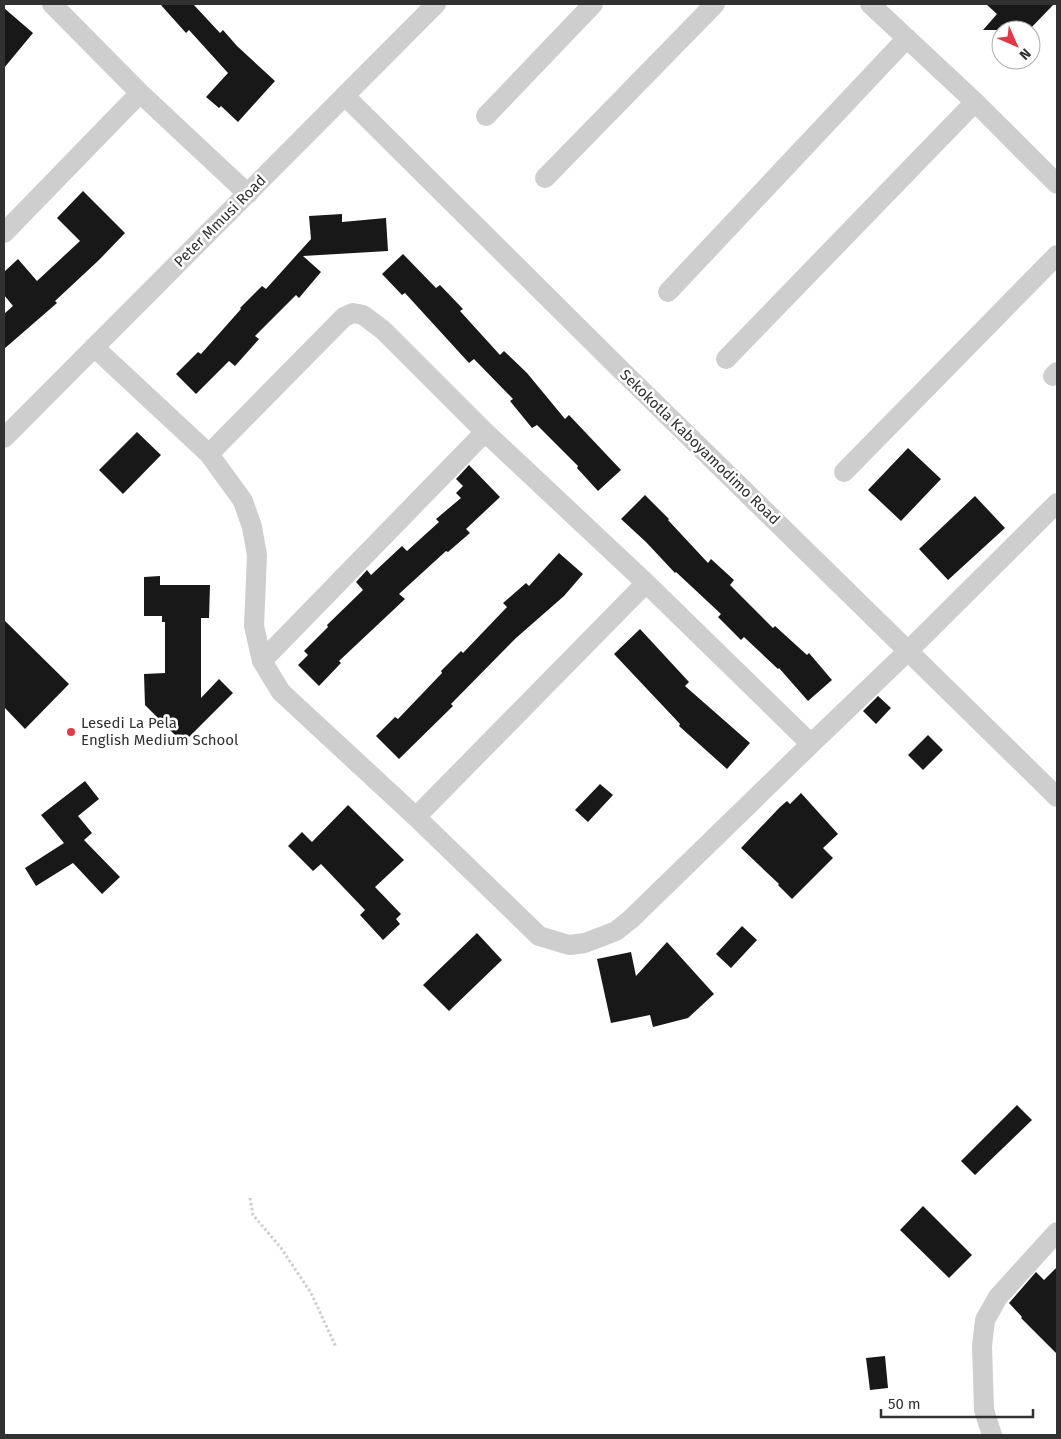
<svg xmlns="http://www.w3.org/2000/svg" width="1061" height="1439" font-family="'Fira Sans',sans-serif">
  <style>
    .building { fill: #181818 }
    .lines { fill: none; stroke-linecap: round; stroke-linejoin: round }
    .path { stroke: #cecece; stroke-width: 3; stroke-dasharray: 2.5 2.5; stroke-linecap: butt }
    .minor { stroke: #cecece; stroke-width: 20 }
    .poi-dot { fill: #e43748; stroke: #fff; stroke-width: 2 }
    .labels { text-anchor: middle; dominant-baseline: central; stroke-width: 5; stroke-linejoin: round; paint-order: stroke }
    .street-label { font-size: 15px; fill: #313131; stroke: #fff }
    .poi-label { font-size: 15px; fill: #313131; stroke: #fff; text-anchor: start }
  </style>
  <rect width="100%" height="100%" fill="#fff"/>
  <path class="building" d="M 160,4 L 193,4 L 220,33 L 223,30 L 237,46 L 275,81 L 238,122 L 221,106 L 219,108 L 206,97 L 228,73 L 189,30 L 186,33 Z
    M 986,4 L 1054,4 L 1029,30 L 983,30 L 997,14 Z
    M 4,8 L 33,33 L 4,68 Z
    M 83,191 L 125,233 L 99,260 L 55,301 L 57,303 L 4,349 L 4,314 L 13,306 L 4,295 L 4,272 L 18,259 L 37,281 L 80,241 L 57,218 Z
    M 342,214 L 342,222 L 386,218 L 388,251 L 303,256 L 321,272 L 299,298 L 296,295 L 255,336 L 259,339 L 235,366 L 229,361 L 196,394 L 176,374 L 198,352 L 201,354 L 241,309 L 240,308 L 262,286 L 266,289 L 311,239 L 309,216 Z
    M 403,254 L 436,288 L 440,285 L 463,309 L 460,311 L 500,355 L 504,351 L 527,373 L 565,419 L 569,415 L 621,470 L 598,491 L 577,468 L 578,466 L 537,425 L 532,428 L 510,401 L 513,399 L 474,359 L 469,363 L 405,293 L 402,295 L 382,274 Z
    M 137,432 L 161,455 L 123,494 L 99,470 Z
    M 908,448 L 941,479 L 901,521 L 868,490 Z
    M 469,465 L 500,497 L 466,529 L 470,533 L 448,552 L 446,551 L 399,594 L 405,599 L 339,661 L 341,663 L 319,686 L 298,665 L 308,655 L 304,651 L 328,627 L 327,625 L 363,590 L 356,582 L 367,570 L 371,575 L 402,546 L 407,551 L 439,522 L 436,519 L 461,498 L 456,493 L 463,486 L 456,479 Z
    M 645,495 L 669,519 L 668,520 L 708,563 L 711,559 L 734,580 L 730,585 L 773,628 L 775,626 L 807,655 L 809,653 L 832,680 L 808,701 L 779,668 L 778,669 L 744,637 L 741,640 L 718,617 L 721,614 L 676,572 L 675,573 L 646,542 L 621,519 Z
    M 975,496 L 1005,528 L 948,580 L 919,549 Z
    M 559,553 L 583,574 L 564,596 L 516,638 L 451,704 L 453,706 L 399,759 L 376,736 L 395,717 L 398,719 L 442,673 L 441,671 L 461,651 L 463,653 L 507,607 L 503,603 L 526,583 L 529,586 Z
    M 160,576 L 160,585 L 210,585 L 209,618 L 201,618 L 201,698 L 219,679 L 233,693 L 183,743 L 145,705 L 144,674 L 165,673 L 165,622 L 162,622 L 162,616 L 144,616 L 144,577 Z
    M 4,620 L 69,684 L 25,729 L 4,707 Z
    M 640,629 L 689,682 L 685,686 L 750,743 L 727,769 L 679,726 L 680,724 L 614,654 Z
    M 878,696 L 891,708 L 876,724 L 863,711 Z
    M 928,735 L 943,750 L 923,770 L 908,755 Z
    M 85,781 L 99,799 L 78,816 L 92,833 L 84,840 L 120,877 L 102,894 L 73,863 L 36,886 L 25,868 L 64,843 L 41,815 Z
    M 600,784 L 613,795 L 588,822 L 575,810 Z
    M 801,793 L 838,834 L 823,848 L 833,858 L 792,899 L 778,885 L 779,884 L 741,848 L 780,807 L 787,801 L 790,804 Z
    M 348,805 L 404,860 L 375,887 L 401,914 L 396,919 L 400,924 L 383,940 L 360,915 L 365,910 L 321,864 L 313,871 L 288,846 L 302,832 L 312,842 Z
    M 742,926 L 757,940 L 731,968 L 716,954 Z
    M 477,933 L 502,960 L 449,1011 L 423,985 Z
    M 667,942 L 714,994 L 688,1018 L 653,1027 L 650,1015 L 611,1023 L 597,959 L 631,952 L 636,976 Z
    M 1017,1105 L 1032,1120 L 975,1175 L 961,1161 Z
    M 923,1206 L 972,1255 L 949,1278 L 900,1230 Z
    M 1057,1267 L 1057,1354 L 1021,1318 L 1022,1317 L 1009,1303 L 1036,1272 L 1044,1280 Z
    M 885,1356 L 888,1388 L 870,1390 L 866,1358 Z"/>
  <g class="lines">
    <path class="path" d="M 250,1198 L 253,1215 L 281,1248 L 311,1293 L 336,1347"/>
    <path class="minor" d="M 870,4 L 975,102 L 1057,184
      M 140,93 L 248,194
      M 345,96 L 617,366 L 1057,797
      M 486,116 L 593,4
      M 545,178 L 715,4
      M 4,233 L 140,93 L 52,4
      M 668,292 L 907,38
      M 94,347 L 209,454 L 243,501 L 252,527 L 257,555 L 254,626 L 262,661 L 281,692 L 416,817 L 539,936 L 569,945 L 585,943 L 616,931 L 631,919 L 811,744 L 908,651 L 1057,503
      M 726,359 L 975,102
      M 1053,376 L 1057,372
      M 4,438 L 436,4
      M 209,454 L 344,317 L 353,313 L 363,315 L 383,330 L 485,432 L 646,583 L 811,744
      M 844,472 L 1057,255
      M 262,661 L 485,432
      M 416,817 L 646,583
      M 992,1435 L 984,1410 L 982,1346 L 985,1320 L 998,1297 L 1057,1232"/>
  </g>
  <circle class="poi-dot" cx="71" cy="732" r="5"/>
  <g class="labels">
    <g class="street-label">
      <text transform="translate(220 221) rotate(-45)">Peter Mmusi Road</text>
      <text transform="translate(700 447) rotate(44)">Sekokotla Kaboyamodimo Road</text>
    </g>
    <g class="poi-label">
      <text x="81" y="723">Lesedi La Pela<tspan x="81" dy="17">English Medium School</tspan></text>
    </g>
  </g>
  <rect width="1061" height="1439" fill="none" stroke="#313131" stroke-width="10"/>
  <g transform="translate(1016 45) rotate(135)"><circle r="24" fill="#ffffff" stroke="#adadad"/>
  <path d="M0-4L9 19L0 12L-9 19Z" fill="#e43748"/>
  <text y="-8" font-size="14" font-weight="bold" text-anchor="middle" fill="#313131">N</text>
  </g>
  <path d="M881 1409v8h152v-8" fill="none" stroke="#313131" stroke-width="2.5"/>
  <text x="888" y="1409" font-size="15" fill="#313131" stroke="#ffffff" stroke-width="4" paint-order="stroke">50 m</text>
</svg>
